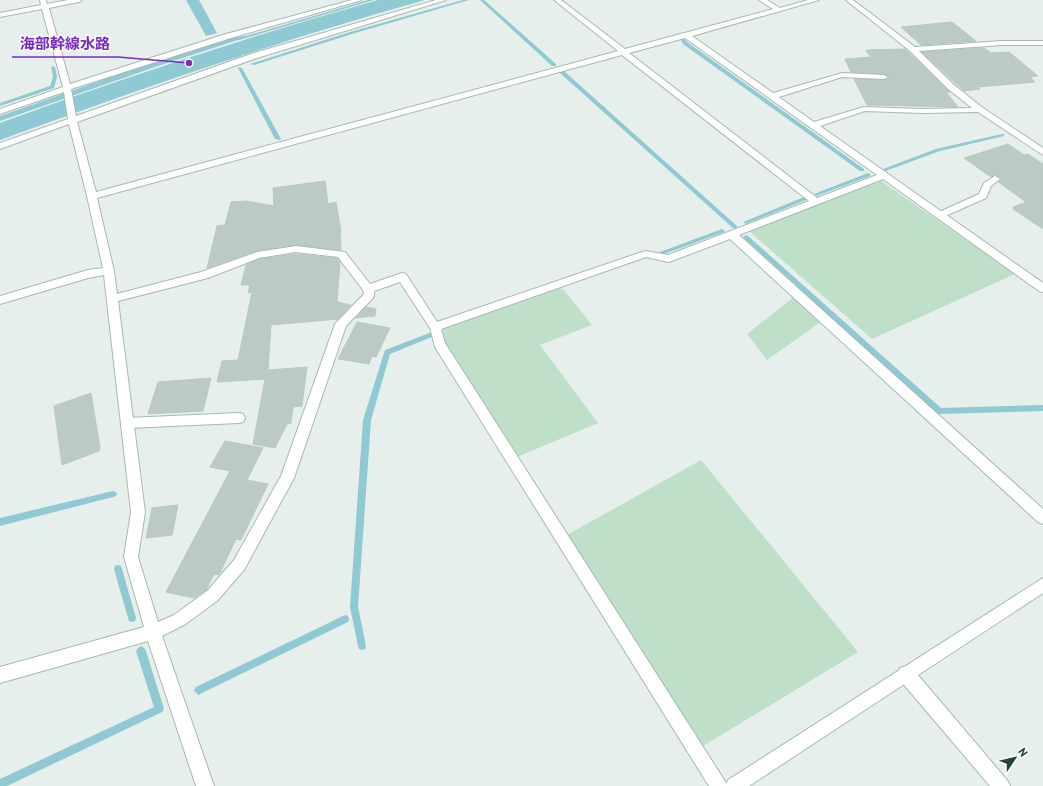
<svg xmlns="http://www.w3.org/2000/svg" width="1043" height="786" font-family="'PT Sans','Noto Sans JP',sans-serif">
  <style>
    .green { fill: #bfe0c8 }
    .water { fill: #8ec9d4 }
    .lines { fill: none; stroke-linecap: round; stroke-linejoin: round }
    .stream { fill: #8ec9d4; fill-rule: evenodd }
    .building { fill: #bbcac4; stroke: #b8c9c2 }
    .lane-casing { stroke: #a8b8b2; stroke-width: 2 }
    .street-casing { stroke: #a8b8b2; stroke-width: 2 }
    .secondary-casing { stroke: #a4bbb3; stroke-width: 2 }
    .lane { fill: #fff; fill-rule: evenodd }
    .street { fill: #fff; fill-rule: evenodd }
    .secondary { fill: #fff; fill-rule: evenodd }
    .leader { fill: none; stroke: #7b2cbf; stroke-width: 1.5 }
    .callout-dot { fill: #7b2cbf; stroke: #f7fbf9; stroke-width: 1.5 }
    .callout-label { font-size: 15px; text-anchor: middle; font-weight: bold; fill: #7b2cbf; stroke: #f7fbf9; stroke-width: 3.5; stroke-linejoin: round; paint-order: stroke }
  </style>
  <rect width="100%" height="100%" fill="#e6efeb"/>
  <path class="green" d="M 881,181 L 1015,274 L 872,339 L 749,231 Z
    M 558,288 L 563,289 L 592,325 L 540,345 L 598,423 L 517,457 L 443,342 L 441,333 L 445,328 Z
    M 795,296 L 822,321 L 767,360 L 747,334 Z
    M 701,460 L 858,652 L 703,746 L 567,535 Z"/>
  <path class="water" d="M 186,0 L 199,0 L 217,33 L 206,36 Z
    M 378,0 L 425,0 C 281,40 140,89 0,140 L 0,123 C 125,77 251,36 378,0 Z
    M 246,36 L 247,37 L 155,67 L 0,121 L 0,116 L 148,64 L 228,38 Z"/>
  <g class="lines">
    <path class="stream" d="M 368,0 L 374,0 L 239,40 L 236,39 Z
      M 463,0 L 469,0 L 352,34 L 254,65 L 250,64 L 350,32 Z
      M 480,0 L 484,0 L 556,64 L 556,66 L 552,66 Z
      M 682,39 L 684,39 L 687,42 L 864,169 L 864,171 L 860,171 L 683,44 L 681,40 Z
      M 51,66 L 55,67 L 57,77 L 54,88 L 0,106 L 0,103 L 50,86 L 53,77 Z
      M 238,67 L 242,68 L 281,139 L 280,140 L 275,139 L 238,68 Z
      M 560,71 L 564,71 L 737,226 L 737,228 L 733,228 L 560,73 Z
      M 1002,134 L 1004,134 L 1004,136 L 940,151 L 888,170 L 886,171 L 883,169 L 936,149 Z
      M 868,173 L 871,175 L 870,176 L 819,195 L 817,196 L 814,194 Z
      M 804,197 L 806,198 L 806,200 L 748,223 L 746,224 L 743,222 Z
      M 722,229 L 725,231 L 724,232 L 664,254 L 660,254 L 659,253 L 660,252 Z
      M 746,235 L 748,236 L 941,408 L 1043,405 L 1043,411 L 939,414 L 936,413 L 744,238 L 743,237 Z
      M 432,332 L 434,332 L 435,334 L 434,336 L 390,354 L 371,420 L 358,607 L 366,646 L 365,649 L 362,650 L 359,649 L 358,646 L 350,607 L 363,420 L 385,350 Z
      M 113,491 L 116,492 L 117,494 L 116,496 L 113,497 L 0,526 L 0,518 Z
      M 118,565 L 121,566 L 122,569 L 136,618 L 135,621 L 132,622 L 129,621 L 128,618 L 114,569 L 115,566 Z
      M 345,615 L 348,616 L 349,619 L 348,622 L 202,693 L 199,695 L 196,693 L 194,690 L 196,687 Z
      M 141,646 L 144,648 L 146,651 L 164,709 L 162,712 L 7,786 L 0,786 L 0,779 L 154,707 L 136,651 L 138,648 Z"/>
  </g>
  <path class="building" d="M 952,22 L 976,41 L 921,45 L 901,27 Z
    M 984,48 L 991,53 L 1009,52 L 1038,76 L 1030,77 L 1035,82 L 978,87 L 980,89 L 964,91 L 922,52 Z
    M 905,49 L 950,92 L 946,92 L 958,107 L 867,105 L 854,79 L 884,80 L 889,76 L 884,74 L 851,72 L 845,59 L 871,57 L 866,51 L 868,50 Z
    M 1008,144 L 1024,155 L 1028,154 L 1043,164 L 1043,229 L 1013,209 L 1014,208 L 1013,207 L 1026,202 L 998,182 L 1001,180 L 1001,178 L 996,175 L 991,177 L 964,158 Z
    M 325,181 L 328,204 L 336,202 L 341,231 L 340,231 L 341,250 L 296,245 L 256,251 L 207,268 L 217,226 L 225,225 L 231,202 L 247,201 L 274,206 L 273,188 Z
    M 296,254 L 337,258 L 340,262 L 337,302 L 351,305 L 338,319 L 271,325 L 268,370 L 307,367 L 302,406 L 293,407 L 291,423 L 287,424 L 275,448 L 253,444 L 265,379 L 217,382 L 222,361 L 238,360 L 252,292 L 248,293 L 250,285 L 241,285 L 246,265 L 259,259 Z
    M 366,307 L 376,309 L 375,316 L 356,318 Z
    M 357,322 L 390,328 L 376,357 L 372,356 L 369,364 L 338,359 Z
    M 211,378 L 203,411 L 148,414 L 158,382 Z
    M 91,393 L 100,448 L 99,451 L 62,465 L 54,406 Z
    M 225,441 L 263,448 L 247,480 L 268,484 L 241,540 L 236,539 L 219,575 L 214,574 L 206,590 L 194,598 L 166,592 L 230,471 L 210,467 Z
    M 178,505 L 172,535 L 146,538 L 152,508 Z"/>
  <g class="lines">
    <g class="lane-casing">
      <path id="lane" d="M 842,73 L 884,75 L 888,77 L 884,79 L 842,77 L 776,98 L 770,98 L 769,96 L 770,94 Z
        M 995,176 L 1000,179 L 991,186 L 986,198 L 943,217 L 937,217 L 935,215 L 937,213 L 979,194 L 984,183 Z
        M 239,413 L 243,414 L 245,418 L 243,422 L 239,423 L 127,428 L 123,427 L 121,423 L 123,419 L 127,418 Z"/>
    </g>
    <g class="street-casing">
      <path id="street" d="M 40,0 L 46,0 L 47,4 L 68,0 L 82,0 L 79,2 L 49,8 L 70,84 L 226,34 L 352,0 L 362,0 L 231,38 L 71,89 L 76,116 L 251,54 L 436,0 L 446,0 L 257,58 L 77,122 L 96,192 L 618,51 L 554,0 L 561,0 L 625,49 L 773,9 L 759,0 L 767,0 L 780,8 L 808,0 L 819,0 L 692,36 L 814,122 L 864,107 L 922,109 L 972,108 L 948,89 L 910,51 L 846,0 L 853,0 L 915,47 L 1002,41 L 1043,41 L 1043,45 L 1002,45 L 919,51 L 954,85 L 983,108 L 1043,148 L 1043,155 L 978,112 L 922,113 L 865,111 L 820,126 L 1043,283 L 1043,292 L 1039,291 L 883,179 L 739,235 L 1043,509 L 1043,524 L 1038,522 L 730,239 L 669,262 L 646,257 L 441,329 L 445,343 L 728,786 L 709,786 L 435,347 L 430,328 L 400,282 L 374,291 L 374,295 L 373,298 L 346,326 L 294,478 L 244,570 L 217,601 L 184,625 L 162,636 L 214,786 L 196,786 L 148,641 L 0,683 L 0,667 L 144,627 L 124,557 L 131,512 L 104,275 L 88,278 L 0,304 L 0,296 L 88,270 L 103,268 L 87,196 L 69,124 L 0,149 L 0,143 L 68,119 L 64,92 L 0,114 L 0,109 L 63,87 L 42,9 L 0,17 L 0,13 L 41,5 ZM 685,38 L 877,175 L 817,198 L 629,53 ZM 622,55 L 809,201 L 668,255 L 646,251 L 642,252 L 437,322 L 406,274 L 402,273 L 370,284 L 345,252 L 296,246 L 257,252 L 201,272 L 117,294 L 114,271 L 97,198 ZM 296,252 L 338,257 L 363,290 L 364,294 L 335,324 L 281,476 L 234,560 L 207,591 L 174,615 L 158,622 L 138,557 L 145,512 L 118,301 L 208,278 L 259,258 Z
        M 906,666 L 912,668 L 1007,780 L 1010,786 L 990,786 L 900,680 L 898,674 L 900,668 Z"/>
    </g>
    <g class="secondary-casing">
      <path id="secondary" d="M 1043,578 L 1043,593 L 749,786 L 725,786 L 728,780 Z"/>
    </g>
    <use href="#lane" class="lane"/>
    <use href="#street" class="street"/>
    <use href="#secondary" class="secondary"/>
  </g>
  <path class="leader" d="M189 63L118 57H12"/>
  <circle class="callout-dot" cx="189" cy="63" r="4"/>
  <g class="callout-label">
    <text x="65" y="49">海部幹線水路</text>
  </g>
  <g transform="translate(1015 758) rotate(55)" stroke="#f7fbf9" stroke-width="3" paint-order="stroke">
  <path d="M0-3L7 15L0 10L-7 15Z" fill="#24423a"/>
  <text y="-6" font-size="11" font-weight="bold" text-anchor="middle" fill="#24423a">N</text>
  </g>
</svg>
